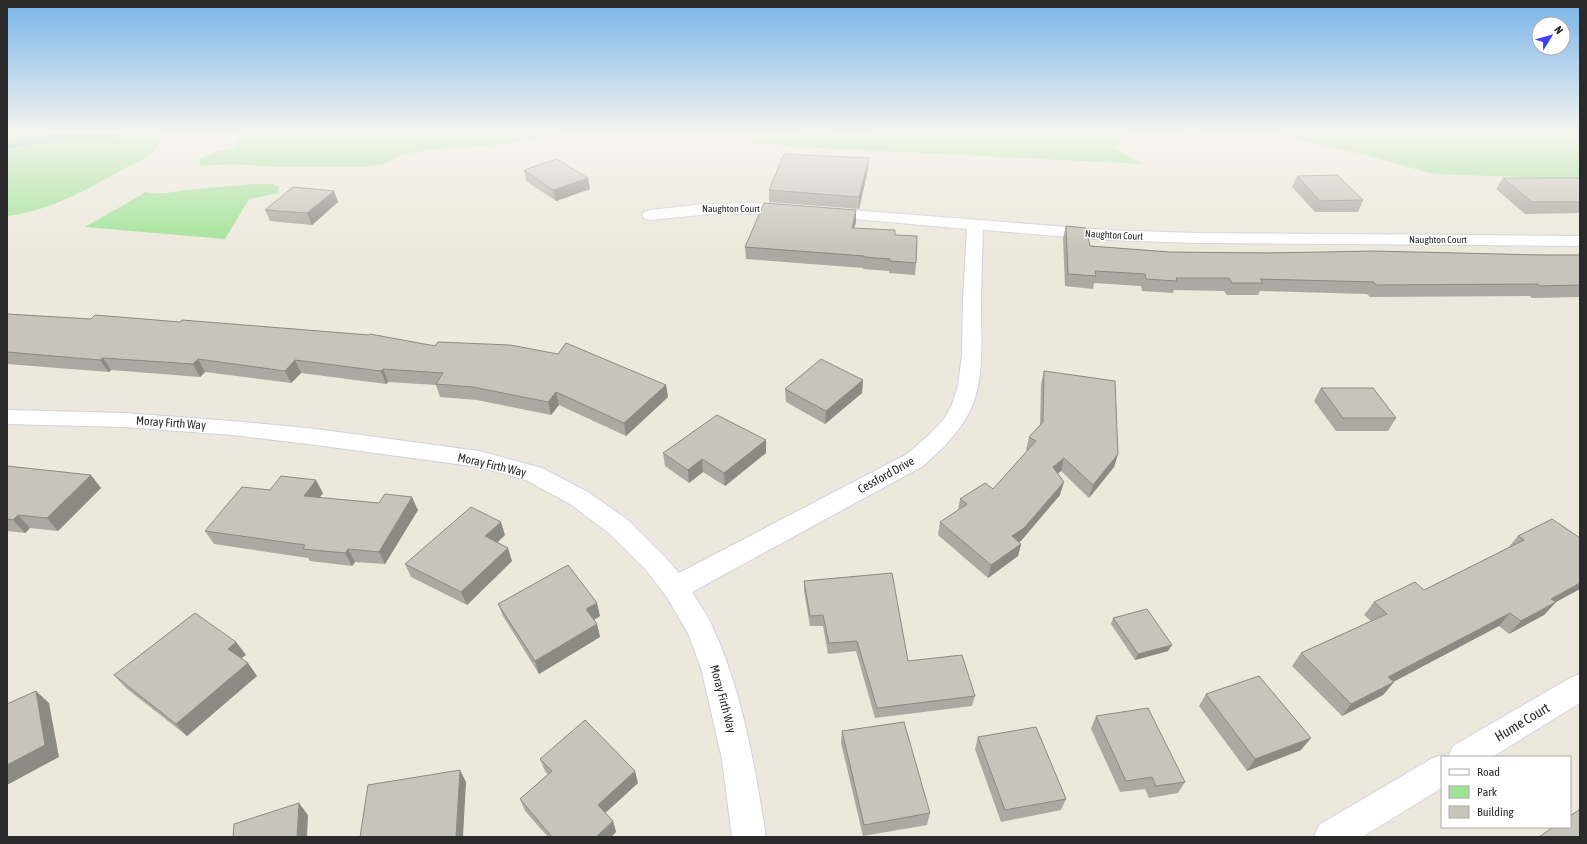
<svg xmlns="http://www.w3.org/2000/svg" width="1587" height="844" font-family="'Asap Condensed',sans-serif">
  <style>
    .green { fill: #a2e298 }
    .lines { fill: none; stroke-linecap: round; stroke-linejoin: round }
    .stream { fill: #6fb2ee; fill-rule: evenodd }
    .minor-casing { stroke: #d1d1e2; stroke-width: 2 }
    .minor { fill: #fff; fill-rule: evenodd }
    .wall { fill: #aba9a1 }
    .shaded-wall { fill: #8b8a83 }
    .building { fill: #c7c5bb; stroke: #8b8a83 }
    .labels { text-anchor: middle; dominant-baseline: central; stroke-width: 3; stroke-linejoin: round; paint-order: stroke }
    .far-street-label { font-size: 10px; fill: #2a2a2a; stroke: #fff }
    .street-label { font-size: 12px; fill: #2a2a2a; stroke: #fff }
    .near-street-label { font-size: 14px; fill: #2a2a2a; stroke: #fff }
  </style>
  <rect width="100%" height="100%" fill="#ece8db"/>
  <path class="green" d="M 7,132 L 168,132 C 161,137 160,145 154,151 C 146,159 132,164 122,170 C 86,190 49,211 7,216 Z
    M 242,132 L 578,132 L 499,145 L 457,147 L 427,150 L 401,155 L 383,164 L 365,167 L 278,167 L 232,164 L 200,166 L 200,159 L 215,152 L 233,148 Z
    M 888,132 L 1203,132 L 1208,138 C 1187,136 1139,128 1122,139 C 1119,141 1116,146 1115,149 L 1143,164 L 820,148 L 748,143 L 763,138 L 783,135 L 821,133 L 858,137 Z
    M 1264,132 L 1580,132 L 1580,179 L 1434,174 L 1361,154 Z
    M 251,184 L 273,184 L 279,187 L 278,193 L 249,199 L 225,239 L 85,227 L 146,192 C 161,196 174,191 189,190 C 210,187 231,187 251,184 Z"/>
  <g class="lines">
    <path class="stream" d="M 126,132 L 134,132 L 115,138 L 63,138 L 7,149 L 7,145 C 28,140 49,134 71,133 C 89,132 107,138 126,132 Z"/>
    <g class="minor-casing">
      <path id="minor" d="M 755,203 L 792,205 L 798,207 L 800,210 L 798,213 L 792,215 L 721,213 L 650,220 L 644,218 L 642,215 L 644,212 L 650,210 L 704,204 Z
        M 826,208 L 1107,230 L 1198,233 L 1580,236 L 1580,246 L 1198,243 L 1107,240 L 983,230 C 982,257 981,283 981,309 C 982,385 985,413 923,466 L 692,592 C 699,604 708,615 713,628 C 743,694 755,767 766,837 L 732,837 L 722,759 L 701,668 L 688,633 L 666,596 L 647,571 L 610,534 L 570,504 L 526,480 L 479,467 L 316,445 L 232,435 L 124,427 L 7,424 L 7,410 L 124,413 L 232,421 L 316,429 L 479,451 L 542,468 L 588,492 L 628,520 L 665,557 L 679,573 L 907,454 L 930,434 L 944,419 L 951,407 L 958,386 L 962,354 L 963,299 L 967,229 L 820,216 L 818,213 L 820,210 Z
        M 1580,674 L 1580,703 L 1492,757 L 1448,757 L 1453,746 L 1570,678 Z
        M 1442,755 L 1448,757 L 1442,757 L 1442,788 L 1362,837 L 1314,837 L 1319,825 L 1431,759 Z"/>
    </g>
    <use href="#minor" class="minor"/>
  </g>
  <path class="wall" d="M 868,169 L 859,209 L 769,202 L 769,190 Z
    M 524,170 L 588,178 L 590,189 L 556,201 L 526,181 Z
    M 1297,176 L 1363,200 L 1358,212 L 1315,212 L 1292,187 Z
    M 1503,178 L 1580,178 L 1580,213 L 1525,214 L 1496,189 Z
    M 334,191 L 338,202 L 312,225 L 270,221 L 265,210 Z
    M 856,210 L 856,222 L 854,228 L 895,235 L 916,263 L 915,275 L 889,273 L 889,271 L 863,269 L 863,268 L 746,259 L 745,247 Z
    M 1066,226 L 1090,246 L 1170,252 L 1580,255 L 1580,297 L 1532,298 L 1530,296 L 1370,297 L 1367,294 L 1260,291 L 1258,295 L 1227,295 L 1224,291 L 1174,290 L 1173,293 L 1142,291 L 1141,286 L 1094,283 L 1093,289 L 1065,286 L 1063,238 Z
    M 7,314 L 435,346 L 666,385 L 668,397 L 626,436 L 559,405 L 551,415 L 477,400 L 440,397 L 436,385 L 388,382 L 386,384 L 301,373 L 291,383 L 205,372 L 200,377 L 111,370 L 109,372 L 7,364 Z
    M 1044,371 L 1118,454 L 1114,467 L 1089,498 L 1061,471 L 1058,473 L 1060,495 L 1019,542 L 1021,544 L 1018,556 L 988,578 L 938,535 L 940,522 L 958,510 L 960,499 L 993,489 L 1027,451 L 1026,450 L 1029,437 L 1040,425 L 1041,384 Z
    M 863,380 L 862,393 L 825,424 L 786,402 L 785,389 Z
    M 1321,388 L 1396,418 L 1388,431 L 1336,431 L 1314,401 Z
    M 766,440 L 766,453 L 725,486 L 703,472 L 689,483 L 665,466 L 663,453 Z
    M 7,466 L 101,488 L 58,531 L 30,528 L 25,533 L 7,531 Z
    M 270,490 L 323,493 L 319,498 L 418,510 L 385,564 L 355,562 L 352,566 L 310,561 L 308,558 L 214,544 L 205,531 Z
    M 1552,519 L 1580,589 L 1556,602 L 1544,615 L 1509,634 L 1499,626 L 1393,682 L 1394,682 L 1383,695 L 1342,716 L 1292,666 L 1301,653 L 1371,621 L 1364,615 L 1374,602 L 1424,590 L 1508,548 L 1518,536 Z
    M 505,535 L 497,543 L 512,561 L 467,605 L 411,577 L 405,564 Z
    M 804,581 L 908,661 L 975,696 L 972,706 L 875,718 L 856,651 L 828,654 L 823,626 L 810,626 L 804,591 Z
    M 498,604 L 600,616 L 594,620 L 597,624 L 600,637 L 539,674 L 503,616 Z
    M 1113,618 L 1168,651 L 1135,660 L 1111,624 Z
    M 236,642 L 246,655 L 241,658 L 257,676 L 187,736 L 126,688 L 114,675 Z
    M 1206,694 L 1301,750 L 1247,771 L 1199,706 Z
    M 1096,716 L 1185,782 L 1178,793 L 1149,798 L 1145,789 L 1120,792 L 1091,729 Z
    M 842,731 L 930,813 L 927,825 L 863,836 L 841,743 Z
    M 978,737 L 1066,799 L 1061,810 L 1001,822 L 975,749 Z
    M 540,759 L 638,783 L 605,813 L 613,821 L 616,832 L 611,837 L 548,837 L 525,811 L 520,799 L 548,774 L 545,771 Z"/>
  <path class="shaded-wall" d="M 869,158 L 868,169 L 859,209 L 859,197 Z
    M 588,178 L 590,189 L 556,201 L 553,190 Z
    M 334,191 L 338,202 L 312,225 L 307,213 Z
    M 856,210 L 856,222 L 851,239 L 852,228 Z
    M 103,358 L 111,370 L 109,372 L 100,360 Z
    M 198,359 L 205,372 L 200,377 L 193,364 Z
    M 295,360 L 301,373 L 291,383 L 285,371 Z
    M 383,369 L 388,382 L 386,384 L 381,371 Z
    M 863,380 L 862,393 L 825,424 L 826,411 Z
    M 666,385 L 668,397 L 626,436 L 624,423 Z
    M 556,392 L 559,405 L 551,415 L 548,402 Z
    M 766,440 L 766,453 L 725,486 L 724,473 Z
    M 1118,454 L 1114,467 L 1089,498 L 1093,485 Z
    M 1064,458 L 1061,471 L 1050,480 L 1053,467 Z
    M 702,459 L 703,472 L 689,483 L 688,470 Z
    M 91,475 L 101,488 L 58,531 L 47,518 Z
    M 316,480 L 323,493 L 311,509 L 304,496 Z
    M 1064,482 L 1060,495 L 1021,541 L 1009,549 L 1012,536 Z
    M 412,497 L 418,510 L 385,564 L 379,552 Z
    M 18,515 L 30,528 L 25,533 L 13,520 Z
    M 501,522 L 505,535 L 490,549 L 485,536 Z
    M 1021,544 L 1018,556 L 988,578 L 991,565 Z
    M 508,548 L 512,561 L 467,605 L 461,592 Z
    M 348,549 L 355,562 L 352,566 L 345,553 Z
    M 1580,583 L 1580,589 L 1539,611 L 1551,599 Z
    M 1556,602 L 1544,615 L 1509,634 L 1521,621 Z
    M 597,603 L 600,616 L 590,622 L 586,609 Z
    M 1510,613 L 1499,626 L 1378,690 L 1388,677 Z
    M 597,624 L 600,637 L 539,674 L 535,661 Z
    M 236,642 L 246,655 L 237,661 L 228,649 Z
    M 1172,645 L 1168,651 L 1135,660 L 1138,654 Z
    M 248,663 L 257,676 L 187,736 L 176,724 Z
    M 1394,682 L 1383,695 L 1342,716 L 1351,704 Z
    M 36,691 L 49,703 L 59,757 L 7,785 L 7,765 Z
    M 1311,738 L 1301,750 L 1247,771 L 1255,759 Z
    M 460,770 L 466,782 L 463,837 L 456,837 Z
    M 635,771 L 638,783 L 602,816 L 598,805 Z
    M 299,803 L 308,815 L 307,837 L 297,837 Z
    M 613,821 L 616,832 L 611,837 L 596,837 Z"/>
  <path class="building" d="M 784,154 L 869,158 L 859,197 L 769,190 Z
    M 557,159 L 588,178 L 553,190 L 524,170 Z
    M 1337,175 L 1363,200 L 1320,201 L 1297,176 Z
    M 1503,178 L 1580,178 L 1580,202 L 1532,202 Z
    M 293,187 L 334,191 L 307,213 L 265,210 Z
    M 764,203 L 856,210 L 852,228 L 895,230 L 895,235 L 917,236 L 916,263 L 890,261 L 890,259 L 864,257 L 864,256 L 745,247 Z
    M 1066,226 L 1086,228 L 1090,246 L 1170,252 L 1269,253 L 1374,251 L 1540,255 L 1580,255 L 1580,285 L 1540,286 L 1538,284 L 1376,285 L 1374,282 L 1260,279 L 1263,283 L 1232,283 L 1229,278 L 1176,278 L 1177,281 L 1146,279 L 1145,274 L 1095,271 L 1096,276 L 1068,274 Z
    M 7,314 L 91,319 L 95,315 L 180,322 L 182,320 L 369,335 L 370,334 L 435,346 L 438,342 L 510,345 L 558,354 L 566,343 L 666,385 L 624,423 L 556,392 L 548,402 L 473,387 L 436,384 L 443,373 L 383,369 L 381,371 L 295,360 L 285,371 L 198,359 L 193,364 L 103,358 L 100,360 L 7,352 Z
    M 821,359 L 863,380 L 826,411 L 785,389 Z
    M 1044,371 L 1115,381 L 1118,454 L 1093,485 L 1064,458 L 1053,467 L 1064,482 L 1024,528 L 1012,536 L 1021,544 L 991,565 L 940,522 L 967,504 L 960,499 L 985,483 L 993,489 L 1036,441 L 1029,437 L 1043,422 Z
    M 1321,388 L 1373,388 L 1396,418 L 1343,418 Z
    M 717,415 L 766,440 L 724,473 L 702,459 L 688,470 L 663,453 Z
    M 7,466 L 91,475 L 47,518 L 18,515 L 13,520 L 7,519 Z
    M 281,476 L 316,480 L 304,496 L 379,503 L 385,494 L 412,497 L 379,552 L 348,549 L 345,553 L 303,549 L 305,545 L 205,531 L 242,487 L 270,490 Z
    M 471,507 L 501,522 L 485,536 L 508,548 L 461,592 L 405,564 Z
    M 1552,519 L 1580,538 L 1580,583 L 1551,599 L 1556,602 L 1521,621 L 1510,613 L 1388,677 L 1394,682 L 1351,704 L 1301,653 L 1387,614 L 1374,602 L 1415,582 L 1424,590 L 1524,540 L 1518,536 Z
    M 568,565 L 597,603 L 586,609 L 597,624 L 535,661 L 498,604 Z
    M 892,573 L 908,661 L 962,655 L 975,696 L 877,708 L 857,641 L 829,643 L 823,615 L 810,616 L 804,581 Z
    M 1147,609 L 1172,645 L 1138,654 L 1113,618 Z
    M 195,613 L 236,642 L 228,649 L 248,663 L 176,724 L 114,675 Z
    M 1259,676 L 1311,738 L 1255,759 L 1206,694 Z
    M 36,691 L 45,745 L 7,765 L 7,704 Z
    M 1148,708 L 1185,782 L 1156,786 L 1152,777 L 1126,781 L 1096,716 Z
    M 585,720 L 635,771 L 598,805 L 613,821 L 596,837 L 552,837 L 520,799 L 552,771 L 540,759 Z
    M 904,722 L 930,813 L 864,825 L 842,731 Z
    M 1036,727 L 1066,799 L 1005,810 L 978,737 Z
    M 460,770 L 456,837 L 360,837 L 368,785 Z
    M 299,803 L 297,837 L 233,837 L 234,824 Z
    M 1580,809 L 1580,837 L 1539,837 L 1553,827 L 1570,827 L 1570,816 Z"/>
  <linearGradient id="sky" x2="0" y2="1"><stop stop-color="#77b3ea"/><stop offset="0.53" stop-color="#f6f5ef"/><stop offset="1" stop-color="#f6f5ef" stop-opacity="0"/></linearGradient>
  <rect width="1587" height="250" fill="url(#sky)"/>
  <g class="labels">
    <g class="far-street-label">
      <text x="731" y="208">Naughton Court</text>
      <text transform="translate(1114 235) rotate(3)">Naughton Court</text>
      <text x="1438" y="239">Naughton Court</text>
    </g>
    <g class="street-label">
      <text transform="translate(171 423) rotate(4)">Moray Firth Way</text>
      <text transform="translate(492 465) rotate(13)">Moray Firth Way</text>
      <text transform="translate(886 475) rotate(-29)">Cessford Drive</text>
      <text transform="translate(723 699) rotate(75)">Moray Firth Way</text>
    </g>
    <g class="near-street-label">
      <text transform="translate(1522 722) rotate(-31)">Hume Court</text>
    </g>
  </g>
  <rect width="1587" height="844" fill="none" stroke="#2a2a2a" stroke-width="16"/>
  <rect x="1441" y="756" width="130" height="72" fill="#ffffff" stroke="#aaaaaa"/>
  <rect x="1449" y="769" width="20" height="6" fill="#ffffff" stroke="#aaaaaa"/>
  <text x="1477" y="776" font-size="12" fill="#2a2a2a">Road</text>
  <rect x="1449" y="786" width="20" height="12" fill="#a2e298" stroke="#aaaaaa"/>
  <text x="1477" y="796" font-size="12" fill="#2a2a2a">Park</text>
  <rect x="1449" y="806" width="20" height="12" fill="#c7c5bb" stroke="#aaaaaa"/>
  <text x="1477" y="816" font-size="12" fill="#2a2a2a">Building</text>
  <g transform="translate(1551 36) rotate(53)"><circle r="19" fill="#ffffff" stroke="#aaaaaa"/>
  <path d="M0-3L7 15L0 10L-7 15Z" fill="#3e3cf9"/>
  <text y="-6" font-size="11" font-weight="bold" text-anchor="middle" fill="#2a2a2a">N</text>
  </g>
</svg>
